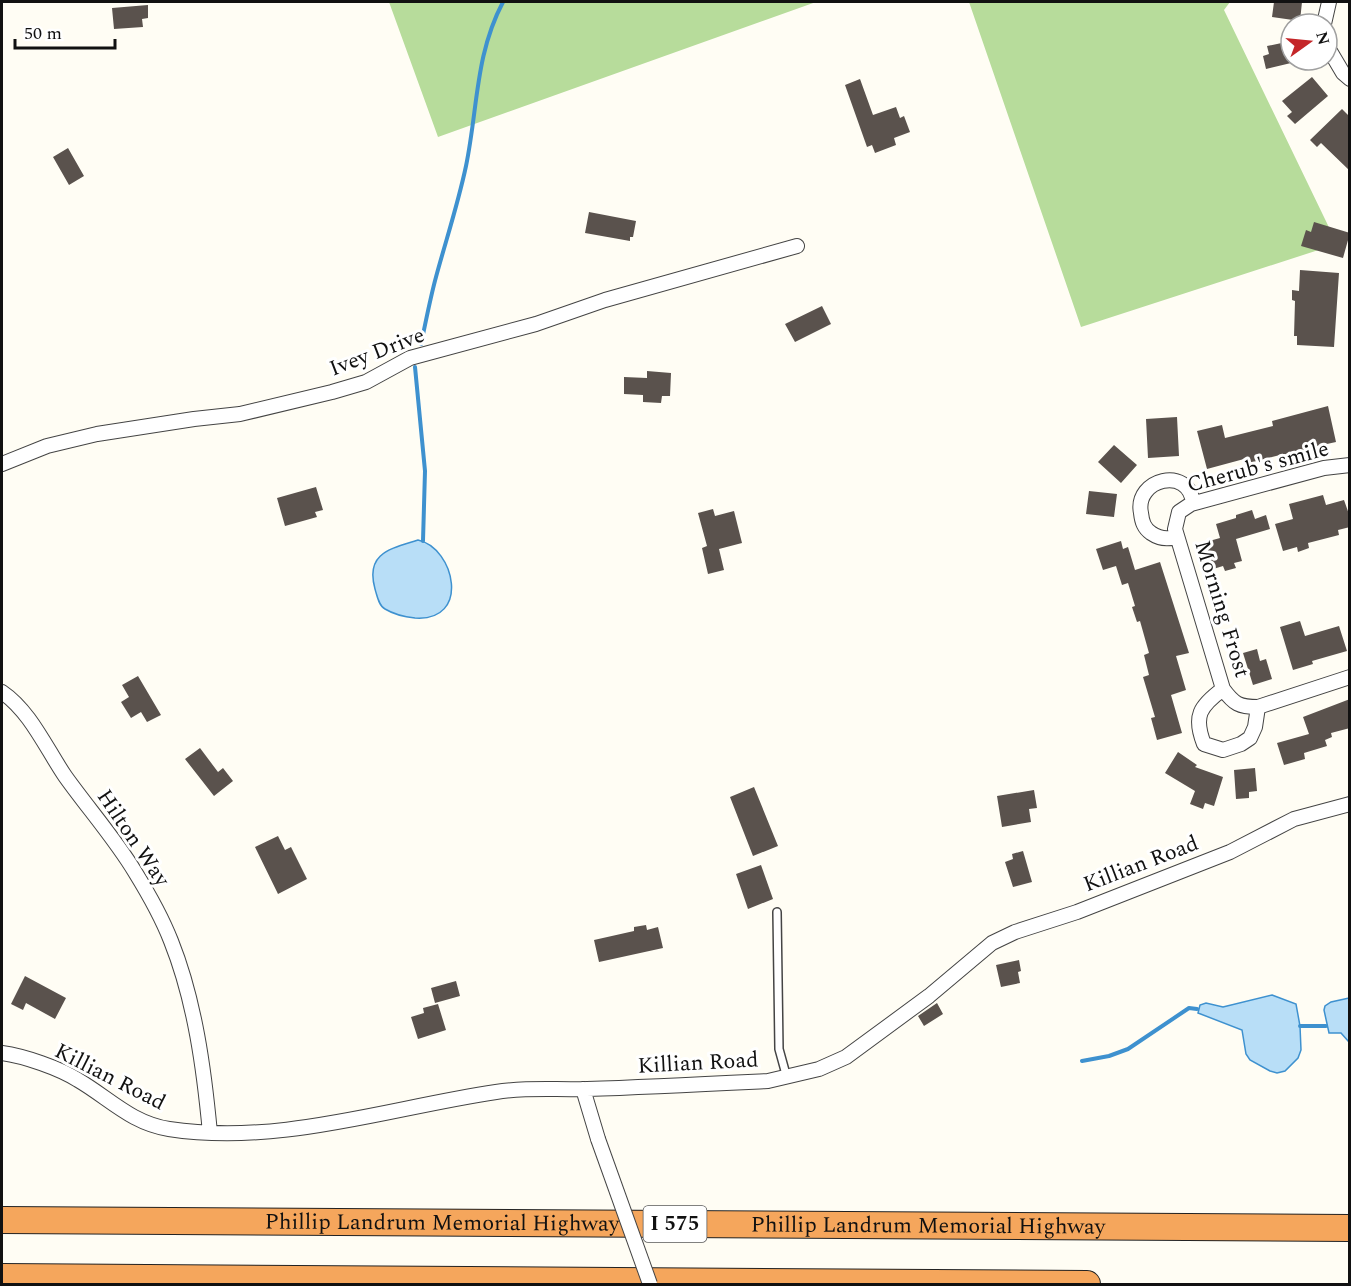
<svg xmlns="http://www.w3.org/2000/svg" width="1351" height="1286" font-family="Spectral,serif">
  <style>
    .forest { fill: #b7dc9b }
    .water { fill: #b8def7; stroke: #3e91cf; stroke-width: 1.5 }
    .lines { fill: none; stroke-linecap: round; stroke-linejoin: round }
    .stream { stroke: #3e91cf; stroke-width: 4 }
    .building { fill: #5a524d }
    .service-casing { stroke: #444; stroke-width: 10 }
    .minor-casing { stroke: #444; stroke-width: 16 }
    .motorway-casing { stroke: #222; stroke-width: 28 }
    .service { stroke: #fff; stroke-width: 7 }
    .minor { stroke: #fff; stroke-width: 14 }
    .motorway { stroke: #f5a65c; stroke-width: 26 }
    .minor-bridge-casing { stroke: #444; stroke-width: 16; stroke-linecap: butt }
    .minor-bridge { stroke: #fff; stroke-width: 14 }
    .labels { text-anchor: middle; dominant-baseline: central; stroke-width: 6; stroke-linejoin: round; paint-order: stroke }
    .shield { fill: #fff; stroke: #585858; stroke-width: 1.5 }
    .shield-label { font-size: 21px; font-weight: bold; fill: #111 }
    .street-label { font-size: 22px; fill: #111; stroke: #fff }
  </style>
  <rect width="100%" height="100%" fill="#fffdf4"/>
  <path class="forest" d="M 389,2 L 816,2 L 438,137 Z
    M 969,2 L 1230,2 L 1224,10 L 1337,244 L 1081,327 Z"/>
  <path class="water" d="M 418,540 C 455,548 471,622 415,618 C 405,617 395,615 385,609 C 379,606 377,596 375,589 C 365,553 390,549 418,540 Z
    M 1272,995 L 1296,1004 L 1300,1026 L 1301,1050 L 1298,1058 L 1285,1071 L 1277,1073 L 1270,1071 L 1250,1060 L 1246,1054 L 1242,1030 L 1198,1013 L 1200,1005 L 1206,1003 L 1223,1007 Z
    M 1349,998 L 1350,998 L 1349,1042 L 1341,1033 L 1329,1033 L 1324,1010 L 1325,1006 L 1331,1002 Z"/>
  <g class="lines">
    <path class="stream" d="M 421,344 C 426,321 430,299 436,277 C 446,240 458,204 466,166 C 478,108 475,55 503,2
      M 415,367 L 425,471 L 423,541
      M 1300,1026 L 1326,1026
      M 1082,1061 L 1109,1056 L 1128,1049 L 1189,1008 L 1197,1009"/>
  </g>
  <path class="building" d="M 1274,2 L 1302,2 L 1300,21 L 1272,17 Z
    M 148,5 L 148,18 L 142,19 L 143,27 L 114,29 L 112,8 Z
    M 1291,41 L 1291,63 L 1266,69 L 1263,56 L 1269,54 L 1267,46 Z
    M 1312,77 L 1328,96 L 1295,124 L 1287,116 L 1292,112 L 1282,101 Z
    M 860,79 L 873,115 L 896,107 L 900,118 L 904,116 L 910,132 L 894,138 L 896,145 L 875,153 L 872,145 L 867,147 L 845,85 Z
    M 1342,109 L 1350,117 L 1350,171 L 1321,143 L 1317,147 L 1310,140 Z
    M 68,148 L 84,176 L 69,185 L 53,157 Z
    M 589,212 L 636,221 L 633,237 L 630,237 L 630,241 L 585,233 Z
    M 1314,222 L 1350,233 L 1343,258 L 1301,246 L 1306,230 L 1311,232 Z
    M 1300,270 L 1339,273 L 1334,347 L 1297,345 L 1297,336 L 1294,336 L 1295,301 L 1292,300 L 1292,290 L 1299,291 Z
    M 822,306 L 831,324 L 795,342 L 785,324 Z
    M 647,371 L 671,373 L 670,396 L 662,396 L 661,403 L 643,402 L 643,395 L 624,394 L 624,377 L 647,378 Z
    M 1328,406 L 1336,442 L 1304,449 L 1305,452 L 1281,458 L 1280,455 L 1245,464 L 1244,459 L 1207,469 L 1197,431 L 1222,425 L 1225,438 L 1273,426 L 1272,421 Z
    M 1177,417 L 1179,456 L 1148,458 L 1146,419 Z
    M 1114,445 L 1137,465 L 1121,483 L 1098,462 Z
    M 316,487 L 323,510 L 315,512 L 317,517 L 285,526 L 277,498 Z
    M 1089,491 L 1117,494 L 1114,517 L 1086,514 Z
    M 1323,495 L 1326,505 L 1344,500 L 1350,517 L 1350,527 L 1338,530 L 1339,535 L 1308,543 L 1309,548 L 1298,552 L 1297,547 L 1283,551 L 1275,524 L 1293,519 L 1289,504 Z
    M 713,509 L 715,516 L 734,511 L 742,543 L 719,549 L 724,570 L 708,574 L 702,548 L 707,546 L 698,513 Z
    M 1252,510 L 1255,519 L 1266,515 L 1270,529 L 1236,539 L 1242,561 L 1234,563 L 1236,568 L 1225,571 L 1223,566 L 1210,570 L 1202,543 L 1220,538 L 1216,524 L 1236,518 L 1236,515 Z
    M 1121,541 L 1123,549 L 1128,547 L 1135,570 L 1160,562 L 1189,653 L 1176,656 L 1186,690 L 1171,695 L 1182,733 L 1157,740 L 1151,718 L 1155,717 L 1143,677 L 1149,675 L 1144,655 L 1149,653 L 1140,621 L 1137,622 L 1132,607 L 1135,606 L 1128,583 L 1122,585 L 1116,566 L 1103,570 L 1096,549 Z
    M 1300,621 L 1305,636 L 1339,626 L 1347,651 L 1312,661 L 1313,664 L 1293,670 L 1280,627 Z
    M 1257,649 L 1260,661 L 1266,659 L 1272,679 L 1253,685 L 1243,653 Z
    M 138,676 L 161,715 L 147,722 L 141,712 L 131,718 L 121,702 L 129,697 L 122,685 Z
    M 1350,699 L 1350,728 L 1331,733 L 1332,737 L 1325,740 L 1327,746 L 1304,753 L 1305,759 L 1284,765 L 1277,743 L 1309,734 L 1303,717 Z
    M 200,748 L 218,772 L 223,768 L 233,781 L 214,796 L 185,759 Z
    M 1178,752 L 1197,765 L 1195,767 L 1223,777 L 1214,806 L 1205,803 L 1203,809 L 1190,804 L 1195,791 L 1165,773 Z
    M 1255,768 L 1257,791 L 1249,792 L 1249,798 L 1236,799 L 1234,770 Z
    M 754,787 L 778,846 L 753,856 L 730,797 Z
    M 1034,790 L 1037,808 L 1029,809 L 1031,822 L 1002,827 L 997,796 Z
    M 278,836 L 285,850 L 291,847 L 307,879 L 278,894 L 255,847 Z
    M 1023,851 L 1032,882 L 1013,887 L 1005,862 L 1013,859 L 1012,854 Z
    M 761,865 L 773,899 L 748,909 L 736,874 Z
    M 646,925 L 647,930 L 658,927 L 663,948 L 599,962 L 594,940 L 634,931 L 634,927 Z
    M 1019,960 L 1021,971 L 1018,972 L 1020,983 L 1001,987 L 996,965 Z
    M 25,976 L 66,998 L 55,1019 L 26,1003 L 23,1010 L 11,1004 Z
    M 456,981 L 460,996 L 435,1003 L 431,988 Z
    M 937,1003 L 943,1014 L 924,1026 L 918,1016 Z
    M 438,1004 L 446,1030 L 418,1039 L 411,1017 L 424,1013 L 423,1008 Z"/>
  <g class="lines">
    <g class="service-casing">
      <path id="service" d="M 777,912 L 779,1049 L 787,1078"/>
    </g>
    <g class="minor-casing">
      <path id="minor" d="M 1324,24 L 1329,2
        M 1327,46 L 1343,73 L 1350,79
        M 2,464 L 47,446 L 97,434 L 194,419 L 240,414 L 332,392 L 366,382 L 410,358 L 536,324 L 605,300 L 797,246
        M 1350,465 L 1324,468 L 1191,504 L 1179,512 L 1175,529 L 1223,689 C 1234,704 1239,707 1258,707 L 1350,677
        M 1177,536 C 1168,540 1160,539 1151,533 C 1144,528 1142,522 1141,513 C 1134,479 1189,465 1193,503
        M 1223,689 C 1200,706 1193,716 1204,744 L 1223,750 L 1241,744 L 1250,738 L 1255,727 L 1258,707
        M 2,692 C 30,711 46,748 65,776 C 87,807 116,840 135,872 C 148,893 162,918 171,941 C 195,1001 204,1069 210,1133
        M 2,1053 C 24,1056 59,1068 78,1080 C 109,1098 131,1123 169,1129 C 279,1146 388,1108 496,1092 C 526,1087 556,1090 587,1089 C 647,1087 707,1084 768,1081 L 819,1069 L 846,1057 L 929,996 L 992,943 L 1015,932 L 1077,912 L 1230,852 L 1294,819 L 1350,804
        M 583,1089 L 598,1139"/>
    </g>
    <g class="motorway-casing">
      <g id="motorway">
        <path id="s1" d="M 2,1220 L 1350,1228"/>
        <path d="M 2,1277 L 1087,1284"/>
      </g>
    </g>
    <use href="#service" class="service"/>
    <use href="#minor" class="minor"/>
    <use href="#motorway" class="motorway"/>
    <g class="minor-bridge-casing">
      <path id="minor-bridge" d="M 598,1139 L 650,1284"/>
    </g>
    <use href="#minor-bridge" class="minor-bridge"/>
  </g>
  <g class="labels">
    <rect class="shield" x="643.5" y="1206" width="63" height="36" rx="4.5"/>
    <g class="shield-label">
      <text x="675" y="1224">I 575</text>
    </g>
    <g class="street-label">
      <text transform="translate(377 352) rotate(-21)">Ivey Drive</text>
      <text transform="translate(1258 467) rotate(-15)">Cherub's smile</text>
      <text transform="translate(1222 609) rotate(73)">Morning Frost</text>
      <text transform="translate(133 838) rotate(56)">Hilton Way</text>
      <text transform="translate(1141 864) rotate(-21)">Killian Road</text>
      <text transform="translate(698 1063) rotate(-3)">Killian Road</text>
      <text transform="translate(110 1077) rotate(27)">Killian Road</text>
      <text stroke="none"><textPath href="#s1" startOffset="440">Phillip Landrum Memorial Highway</textPath></text>
      <text stroke="none"><textPath href="#s1" startOffset="926">Phillip Landrum Memorial Highway</textPath></text>
    </g>
  </g>
  <rect width="1351" height="1286" fill="none" stroke="#111111" stroke-width="6"/>
  <g transform="translate(1309 42) rotate(75)"><circle r="28" fill="#ffffff" stroke="#a0a0a0" stroke-width="1.5"/>
  <path d="M0-4.5L10 22L0 15L-10 22Z" fill="#c42629"/>
  <text y="-9" font-size="16" font-weight="bold" text-anchor="middle" fill="#111111">N</text>
  </g>
  <path d="M15 39v9h100v-9" fill="none" stroke="#111111" stroke-width="3"/>
  <text x="24" y="39" font-size="18" fill="#111111" stroke="#ffffff" stroke-width="4.5" paint-order="stroke">50 m</text>
</svg>
